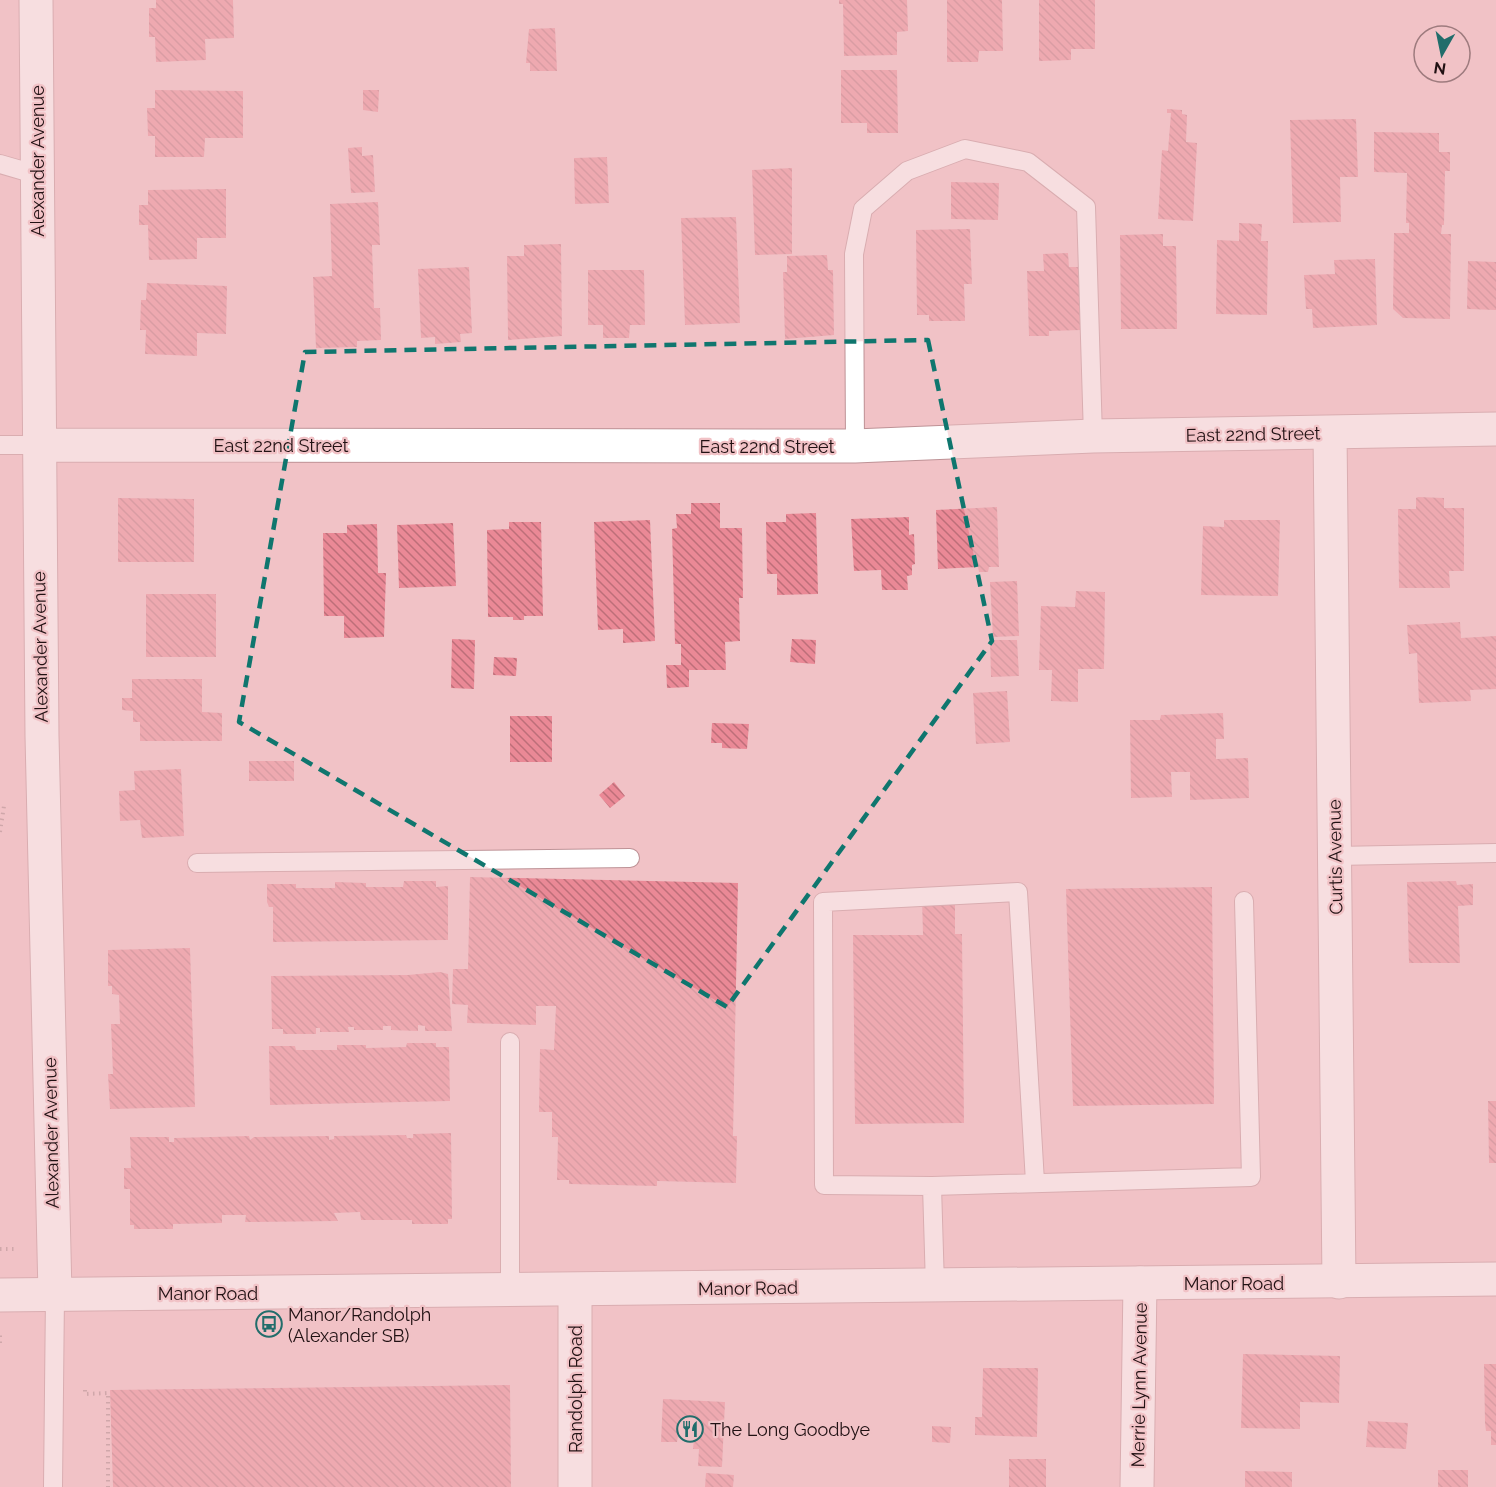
<svg xmlns="http://www.w3.org/2000/svg" width="1496" height="1487" font-family="Raleway,sans-serif">
  <style>
    .building { fill: url(#building-back-hatch) }
    .lines { fill: none; stroke-linecap: round; stroke-linejoin: round }
    .lane-casing { stroke: #be9296; stroke-width: 20 }
    .street-casing { stroke: #be9296; stroke-width: 35 }
    .secondary-casing { stroke: #be9296; stroke-width: 35 }
    .path { stroke: #a98588; stroke-width: 4; stroke-dasharray: 1.5 4.5; stroke-linecap: butt }
    .lane { stroke: #fff; stroke-width: 18 }
    .street { stroke: #fff; stroke-width: 33 }
    .secondary { stroke: #fff; stroke-width: 33 }
    .marked { fill: none; stroke: #0f766e; stroke-width: 4.5; stroke-dasharray: 12 8; stroke-linejoin: round }
    .labels { text-anchor: middle; dominant-baseline: central; stroke-width: 4.5; stroke-linejoin: round; paint-order: stroke }
    .street-label { font-size: 18px; fill: #211113; stroke: #f1c2c6 }
    .poi-label { font-size: 18px; fill: #211113; stroke: #f1c2c6; text-anchor: start }
  </style>
  <defs>
    <pattern id="building-back-hatch" width="6" height="6" patternUnits="userSpaceOnUse" patternTransform="scale(1.5)"><rect width="6" height="6" fill="#ea8996"/><path d="M-1 5l2 2M0 0l6 6M5-1l2 2" fill="none" stroke="#bd6f79"/></pattern>
  </defs>
  <rect width="100%" height="100%" fill="#f1c2c6"/>
  <path class="building" d="M 156,0 L 233,0 L 234,38 L 205,39 L 206,60 L 156,62 L 155,37 L 149,37 L 149,8 L 156,8 Z
    M 839,0 L 907,0 L 908,31 L 897,32 L 897,55 L 844,56 L 843,4 L 839,4 Z
    M 947,0 L 1002,0 L 1003,51 L 979,51 L 978,62 L 947,62 Z
    M 1039,0 L 1095,0 L 1095,49 L 1071,49 L 1071,60 L 1039,61 Z
    M 555,28 L 557,71 L 530,71 L 530,63 L 526,63 L 529,29 Z
    M 841,70 L 897,70 L 898,133 L 867,133 L 867,123 L 841,123 Z
    M 155,90 L 243,91 L 243,138 L 205,138 L 204,157 L 155,157 L 155,136 L 148,136 L 147,108 L 155,108 Z
    M 363,90 L 379,90 L 378,112 L 363,110 Z
    M 1167,109 L 1182,110 L 1182,114 L 1187,115 L 1186,142 L 1197,143 L 1193,221 L 1158,219 L 1162,150 L 1168,151 L 1171,113 L 1167,113 Z
    M 1356,119 L 1358,177 L 1340,177 L 1341,222 L 1293,223 L 1290,120 Z
    M 1374,132 L 1439,133 L 1439,152 L 1450,152 L 1450,171 L 1445,171 L 1444,225 L 1442,225 L 1441,234 L 1451,234 L 1450,319 L 1403,318 L 1393,309 L 1394,233 L 1409,233 L 1409,223 L 1406,223 L 1407,173 L 1374,172 Z
    M 362,147 L 362,156 L 373,155 L 375,192 L 351,193 L 348,148 Z
    M 607,157 L 609,203 L 575,204 L 574,158 Z
    M 792,168 L 792,254 L 755,255 L 752,170 Z
    M 951,182 L 999,183 L 998,220 L 951,219 Z
    M 226,189 L 226,238 L 197,238 L 197,259 L 149,260 L 148,225 L 139,225 L 139,205 L 148,205 L 148,190 Z
    M 378,202 L 380,245 L 372,245 L 374,308 L 380,308 L 381,340 L 357,341 L 357,347 L 316,348 L 313,277 L 332,276 L 330,204 Z
    M 736,217 L 740,323 L 685,325 L 681,218 Z
    M 1239,223 L 1262,224 L 1261,241 L 1268,241 L 1267,315 L 1216,314 L 1217,240 L 1239,241 Z
    M 970,229 L 972,284 L 964,284 L 965,321 L 929,321 L 929,315 L 917,315 L 916,230 Z
    M 1163,234 L 1163,246 L 1176,246 L 1177,329 L 1121,329 L 1120,235 Z
    M 561,244 L 562,336 L 508,340 L 507,256 L 524,256 L 524,245 Z
    M 1068,253 L 1069,267 L 1079,267 L 1081,330 L 1049,331 L 1049,336 L 1029,336 L 1027,271 L 1044,271 L 1043,254 Z
    M 827,255 L 828,270 L 833,270 L 834,335 L 785,339 L 783,272 L 787,272 L 787,256 Z
    M 1375,259 L 1377,325 L 1313,328 L 1312,309 L 1306,309 L 1304,275 L 1335,274 L 1334,260 Z
    M 1468,261 L 1496,262 L 1496,310 L 1467,309 Z
    M 469,267 L 472,333 L 460,334 L 461,342 L 435,344 L 435,337 L 421,338 L 418,269 Z
    M 588,270 L 644,270 L 645,325 L 630,325 L 629,338 L 603,338 L 603,325 L 588,325 Z
    M 147,283 L 227,286 L 226,334 L 197,333 L 197,356 L 145,354 L 146,330 L 140,330 L 141,300 L 146,300 Z
    M 1418,497 L 1444,498 L 1444,508 L 1464,508 L 1464,571 L 1449,571 L 1450,588 L 1399,588 L 1398,509 L 1416,509 L 1416,498 Z
    M 118,498 L 194,499 L 194,562 L 118,562 Z
    M 691,503 L 720,503 L 720,528 L 742,528 L 743,598 L 739,598 L 740,641 L 725,642 L 726,670 L 689,670 L 689,687 L 667,688 L 666,665 L 681,665 L 681,644 L 675,644 L 672,529 L 677,528 L 676,514 L 691,514 Z
    M 997,507 L 999,567 L 989,567 L 988,572 L 979,572 L 978,567 L 938,569 L 936,510 Z
    M 816,513 L 818,594 L 777,595 L 777,574 L 767,574 L 766,522 L 786,522 L 786,514 Z
    M 909,517 L 909,535 L 914,534 L 915,564 L 912,565 L 912,575 L 907,576 L 908,590 L 882,590 L 881,570 L 854,571 L 851,519 Z
    M 650,520 L 655,641 L 623,643 L 623,629 L 598,630 L 594,522 Z
    M 1224,520 L 1280,520 L 1278,596 L 1201,595 L 1203,526 L 1224,527 Z
    M 509,522 L 541,522 L 543,616 L 524,616 L 524,620 L 513,620 L 513,617 L 488,617 L 487,530 L 509,529 Z
    M 453,523 L 456,586 L 399,588 L 397,525 Z
    M 377,524 L 378,573 L 386,573 L 384,637 L 344,638 L 344,616 L 324,616 L 323,533 L 347,533 L 347,525 Z
    M 1017,581 L 1019,636 L 993,637 L 990,582 Z
    M 1076,591 L 1105,592 L 1104,669 L 1078,669 L 1078,702 L 1051,701 L 1052,670 L 1039,670 L 1041,606 L 1075,607 Z
    M 146,594 L 216,594 L 216,657 L 146,657 Z
    M 1460,622 L 1461,638 L 1496,636 L 1496,689 L 1470,690 L 1471,701 L 1419,703 L 1417,653 L 1409,654 L 1407,625 Z
    M 452,639 L 475,640 L 474,689 L 451,688 Z
    M 792,639 L 816,640 L 815,664 L 790,662 Z
    M 990,640 L 1017,640 L 1019,676 L 991,677 Z
    M 494,657 L 517,658 L 516,676 L 493,675 Z
    M 132,679 L 202,679 L 202,712 L 222,713 L 222,741 L 140,741 L 140,722 L 133,722 L 133,711 L 122,710 L 122,698 L 132,698 Z
    M 1007,691 L 1010,742 L 976,744 L 973,693 Z
    M 1223,713 L 1224,739 L 1216,739 L 1216,759 L 1248,758 L 1249,798 L 1190,800 L 1190,772 L 1171,772 L 1172,797 L 1131,798 L 1130,720 L 1160,720 L 1161,715 Z
    M 510,716 L 552,716 L 552,762 L 510,762 Z
    M 712,723 L 749,724 L 747,749 L 722,748 L 722,743 L 711,743 Z
    M 249,761 L 294,761 L 294,781 L 249,781 Z
    M 181,769 L 184,836 L 142,838 L 140,820 L 120,821 L 119,791 L 135,790 L 134,771 Z
    M 614,782 L 625,796 L 610,808 L 599,795 Z
    M 470,877 L 738,883 L 733,1136 L 737,1136 L 736,1183 L 657,1181 L 657,1186 L 569,1184 L 569,1180 L 557,1180 L 558,1137 L 552,1137 L 552,1112 L 539,1112 L 540,1049 L 554,1050 L 556,1006 L 536,1006 L 536,1025 L 467,1023 L 468,1005 L 452,1004 L 453,969 L 468,969 Z
    M 404,881 L 436,881 L 436,887 L 448,886 L 448,940 L 273,942 L 273,907 L 269,907 L 267,902 L 267,884 L 296,884 L 296,888 L 335,888 L 335,882 L 366,883 L 366,887 L 403,887 Z
    M 1456,881 L 1457,885 L 1473,884 L 1473,905 L 1458,906 L 1460,963 L 1409,963 L 1407,882 Z
    M 1212,887 L 1214,1104 L 1073,1106 L 1066,889 Z
    M 955,897 L 955,934 L 962,934 L 964,1123 L 855,1124 L 853,935 L 923,935 L 922,898 Z
    M 190,948 L 195,1107 L 110,1109 L 108,1074 L 113,1074 L 111,1024 L 120,1024 L 119,995 L 112,994 L 112,986 L 108,986 L 108,950 Z
    M 440,972 L 448,974 L 452,1031 L 425,1031 L 425,1026 L 418,1025 L 418,1031 L 391,1030 L 391,1026 L 383,1026 L 383,1030 L 354,1030 L 354,1027 L 348,1027 L 349,1032 L 320,1032 L 320,1028 L 316,1028 L 316,1034 L 283,1034 L 283,1029 L 272,1029 L 271,976 L 408,975 Z
    M 407,1043 L 436,1043 L 436,1047 L 449,1047 L 450,1101 L 270,1105 L 269,1046 L 295,1046 L 296,1050 L 337,1050 L 337,1045 L 366,1045 L 366,1048 L 406,1047 Z
    M 1488,1101 L 1496,1101 L 1496,1163 L 1489,1163 Z
    M 451,1133 L 452,1219 L 448,1219 L 448,1224 L 412,1224 L 412,1220 L 361,1220 L 360,1212 L 334,1213 L 338,1221 L 245,1222 L 246,1215 L 222,1215 L 222,1223 L 173,1224 L 173,1229 L 134,1229 L 134,1225 L 130,1225 L 130,1189 L 124,1189 L 124,1168 L 131,1168 L 130,1137 L 169,1137 L 169,1142 L 174,1142 L 174,1138 L 249,1136 L 250,1140 L 254,1137 L 329,1136 L 329,1140 L 334,1139 L 334,1136 L 406,1135 L 407,1138 L 413,1138 L 413,1134 Z
    M 1243,1354 L 1340,1356 L 1339,1403 L 1300,1402 L 1300,1429 L 1241,1428 Z
    M 1484,1364 L 1496,1364 L 1496,1445 L 1491,1445 L 1491,1431 L 1486,1431 L 1485,1423 Z
    M 983,1368 L 1038,1368 L 1037,1437 L 975,1435 L 975,1417 L 982,1417 Z
    M 510,1385 L 511,1487 L 113,1487 L 110,1390 Z
    M 663,1399 L 725,1402 L 722,1467 L 698,1466 L 699,1449 L 693,1449 L 694,1439 L 698,1439 L 699,1437 L 678,1436 L 677,1442 L 661,1442 Z
    M 1368,1421 L 1408,1423 L 1406,1449 L 1366,1447 Z
    M 932,1426 L 951,1427 L 950,1443 L 932,1442 Z
    M 1009,1459 L 1046,1459 L 1046,1487 L 1009,1487 Z
    M 1438,1470 L 1468,1470 L 1468,1487 L 1438,1487 Z
    M 1245,1471 L 1292,1472 L 1292,1487 L 1245,1487 Z
    M 706,1473 L 734,1475 L 733,1487 L 705,1487 Z"/>
  <g class="lines">
    <g class="lane-casing">
      <path id="lane" d="M 0,164 L 38,175
        M 0,445 L 38,445
        M 855,446 L 854,254 L 863,209 L 907,171 L 965,149 L 1028,162 L 1086,207 L 1093,436
        M 1335,856 L 1496,853
        M 197,863 L 630,858
        M 510,1042 L 510,1291
        M 1035,1182 L 1018,892 L 823,902 L 824,1185 L 932,1186 L 1251,1177 L 1244,901
        M 932,1186 L 935,1286
        M 53,1487 L 55,1294"/>
    </g>
    <g class="street-casing">
      <path id="street" d="M 36,0 L 42,736 L 55,1294
        M 1330,432 L 1339,1282
        M 38,445 L 855,446 L 1093,436 L 1496,429
        M 575,1487 L 575,1291
        M 1137,1487 L 1140,1283"/>
    </g>
    <g class="secondary-casing">
      <path id="secondary" d="M 0,1295 L 1496,1279"/>
    </g>
    <path class="path" d="M 0,832 L 4,806
      M 0,1249 L 17,1249
      M 0,1343 L 0,1331
      M 85,1390 L 85,1394 L 108,1393 L 108,1487"/>
    <use href="#lane" class="lane"/>
    <use href="#street" class="street"/>
    <use href="#secondary" class="secondary"/>
  </g>
  <path d="M0 0H1496V1487H0ZM 928,340 L 992,641 L 727,1007 L 239,722 L 305,352 Z" fill="#f1c2c6" fill-opacity=".55" fill-rule="evenodd"/>
  <path class="marked" d="M 928,340 L 992,641 L 727,1007 L 239,722 L 305,352 Z"/>
  <defs>
    <g id="bus-ring" transform="scale(1.35)"><circle r="9.5" fill="#f1c2c6" stroke="#226d6b" stroke-width="1.5"/><path d="M-5-6H5V4H4V6H2V4H-2V6H-4V4H-5ZM-3.5-4V0h7V-4ZM-3.5 1.2v1.5H-2V1.2ZM2 1.2v1.5H3.5V1.2Z" fill="#226d6b"/></g>
    <g id="restaurant-ring" transform="scale(1.35)"><circle r="9.5" fill="#f1c2c6" stroke="#226d6b" stroke-width="1.5"/><path d="M-5-6h1v4h1v-4h1v4h1v-4h1v5L-1.5 .5V6h-2V.5L-5-1ZM5-6V6H3V1.5H1.5Q1.5-4 5-6Z" fill="#226d6b"/></g>
  </defs>
  <g fill-rule="evenodd">
    <use href="#bus-ring" x="269" y="1324"/>
    <use href="#restaurant-ring" x="690" y="1429"/>
  </g>
  <g class="labels">
    <g class="street-label">
      <text transform="translate(37 161) rotate(-90)">Alexander Avenue</text>
      <text transform="translate(1253 434) rotate(-1)">East 22nd Street</text>
      <text x="281" y="445">East 22nd Street</text>
      <text x="767" y="446">East 22nd Street</text>
      <text transform="translate(40 647) rotate(-91)">Alexander Avenue</text>
      <text transform="translate(1335 857) rotate(-91)">Curtis Avenue</text>
      <text transform="translate(51 1133) rotate(-91)">Alexander Avenue</text>
      <text x="1234" y="1283">Manor Road</text>
      <text transform="translate(748 1288) rotate(-1)">Manor Road</text>
      <text x="208" y="1293">Manor Road</text>
      <text transform="translate(1139 1385) rotate(-89)">Merrie Lynn Avenue</text>
      <text transform="translate(575 1389) rotate(-90)">Randolph Road</text>
    </g>
    <g class="poi-label">
      <text x="288" y="1314">Manor/Randolph<tspan x="288" dy="21">(Alexander SB)</tspan></text>
      <text x="710" y="1429">The Long Goodbye</text>
    </g>
  </g>
  <g transform="translate(1442 54) rotate(189)"><circle r="28" fill="#f1c2c6" stroke="#9e7b7e" stroke-width="1.5"/>
  <path d="M0-4.5L10 22L0 15L-10 22Z" fill="#226d6b"/>
  <text y="-9" font-size="16" font-weight="bold" text-anchor="middle" fill="#211113">N</text>
  </g>
</svg>
